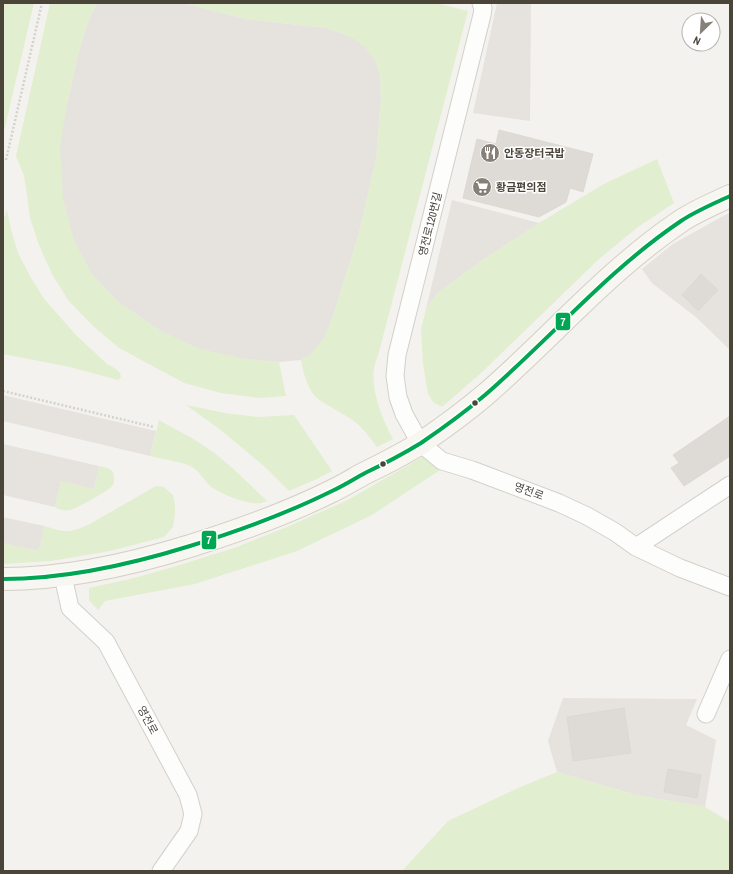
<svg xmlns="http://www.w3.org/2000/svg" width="733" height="874" font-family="'Archivo Narrow','Noto Sans KR',sans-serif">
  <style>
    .industrial { fill: #e6e2de }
    .green { fill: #e1eecf }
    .parking { fill: #e6e3df }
    .building { fill: #dedbd6; stroke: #dcd9d4 }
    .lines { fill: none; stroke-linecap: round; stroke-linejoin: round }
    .lane-casing { stroke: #d2d0cb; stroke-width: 19 }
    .secondary-casing { stroke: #d3cfc5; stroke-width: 24 }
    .path { stroke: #d3d2cc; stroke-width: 2.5; stroke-dasharray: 2 2; stroke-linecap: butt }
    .lane { stroke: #fdfdfc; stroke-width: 17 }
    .secondary { stroke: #f7f6f1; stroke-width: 22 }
    .bus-1-casing { stroke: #fff; stroke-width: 7 }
    .bus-1 { stroke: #00a651; stroke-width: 4 }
    .bus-dot { fill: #4b4439; stroke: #fff; stroke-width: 1.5 }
    .labels { text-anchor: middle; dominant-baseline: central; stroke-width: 3; stroke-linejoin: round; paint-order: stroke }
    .poi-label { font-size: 11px; font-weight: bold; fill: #4b4439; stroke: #fff; text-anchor: start }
    .street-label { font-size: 11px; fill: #4b4439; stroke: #fff }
    .line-badge { stroke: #fff; stroke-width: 1.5 }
    .badge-label { font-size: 11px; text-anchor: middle; font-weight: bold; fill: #fff }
  </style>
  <rect width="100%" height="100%" fill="#f4f2ee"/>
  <path class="industrial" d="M 730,213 L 730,350 L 697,318 L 652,283 L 642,269 L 673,244 L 723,216 Z
    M 563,698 L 697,699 L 686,725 L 716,740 L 705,807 L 636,795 L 557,772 L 548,741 Z"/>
  <path class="green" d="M 3,3 L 34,3 L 4,131 L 3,130 Z
    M 50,3 L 97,3 L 89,19 L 78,54 L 67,104 L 92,274 L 118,302 L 161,331 L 246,359 L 279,362 L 286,396 L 260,398 L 221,393 L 184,383 L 119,348 L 92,325 L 68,300 L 52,274 L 39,245 L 30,218 L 27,195 L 24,176 L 16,156 Z
    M 185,3 L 436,3 L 468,11 L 379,352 C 378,356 376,360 375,364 C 369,388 382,418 393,439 L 377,447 C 370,438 364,429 355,422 C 343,413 330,407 318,399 C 308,391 303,372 301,360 L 312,353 L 325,335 L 335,310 L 359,233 L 376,159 L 381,99 L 380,78 L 349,36 L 326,28 L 245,19 L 199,7 Z
    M 657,159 L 674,203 L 638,227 L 599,259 L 480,374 L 442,407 L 433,402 L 428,394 L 423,364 L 421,329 L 426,309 L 437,293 L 484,259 L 539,223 L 604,184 Z
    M 7,210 L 11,229 L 18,253 L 31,278 L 45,300 L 76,335 L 107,364 L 116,369 L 120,373 L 121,377 L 118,380 L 70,367 L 3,354 L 3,221 Z
    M 186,405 L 225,413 L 258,417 L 294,415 L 332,471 L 317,479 L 289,491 L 265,467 L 222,431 Z
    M 159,420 C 176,430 194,438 210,450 C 230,464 248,483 267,501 C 266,501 262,503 261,503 C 248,505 219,494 209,485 C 203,479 200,472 192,467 C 184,462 161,459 150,456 Z
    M 424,456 L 440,470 L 372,515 L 297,551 L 195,584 L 105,601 L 98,610 L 89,600 L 89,588 L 130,579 L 170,568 L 234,548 L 287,527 L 348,500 Z
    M 99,466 L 108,468 L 113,472 C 114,477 115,481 113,485 C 110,490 76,509 70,510 C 64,511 59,510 55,507 L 61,481 L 94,489 Z
    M 156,486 L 164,487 L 173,495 L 175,505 L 175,514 L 173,527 L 164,537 L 110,551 L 51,561 L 3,564 L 3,543 L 39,551 L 44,526 C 52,528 61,532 70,531 C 76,530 82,527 88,525 Z
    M 557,772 L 636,795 L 705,807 L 730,822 L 730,871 L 402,871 L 448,821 L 518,788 Z"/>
  <path class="parking" d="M 97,3 L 184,3 L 199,7 L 245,19 L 326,28 L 349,36 L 365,47 L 376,62 L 380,78 L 381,99 L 376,159 L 359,233 L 335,310 L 325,336 L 312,353 L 301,360 L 279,362 L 246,359 L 200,349 L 161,331 L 118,302 L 92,274 L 74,240 L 63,198 L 60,146 L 67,104 L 78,54 L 89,19 Z
    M 497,3 L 531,3 L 530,121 L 473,113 Z
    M 452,200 L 539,223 L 484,259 L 437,293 L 426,309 Z
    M 3,395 L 156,431 L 150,456 L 3,421 Z
    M 3,444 L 99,466 L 94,489 L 61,481 L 55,507 L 3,495 Z
    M 3,517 L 44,526 L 39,551 L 3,543 Z"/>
  <path class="building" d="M 499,130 L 593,154 L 583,192 L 570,188 L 566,202 L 539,217 L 463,198 L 477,139 L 496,144 Z
    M 701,274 L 718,290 L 698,311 L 682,295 Z
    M 730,416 L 730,456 L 684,486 L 671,468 L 679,463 L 673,455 Z
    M 624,708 L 631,753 L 573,761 L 567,717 Z
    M 668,769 L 701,775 L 697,798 L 664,792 Z"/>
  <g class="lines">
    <g class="lane-casing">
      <path id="lane" d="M 481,3 L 483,8 L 482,15 L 397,355 L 395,376 L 398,397 L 404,414 L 420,443 L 442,461 L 472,470 L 559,503 L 587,516 L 615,532 L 636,547 L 680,568 L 730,587
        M 636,547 L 730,485
        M 63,576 L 70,608 L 106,642 L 188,795 L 193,814 L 189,831 L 161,871
        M 706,714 L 730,659"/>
    </g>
    <g class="secondary-casing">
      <path id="secondary" d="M 3,579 C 67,579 129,565 190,546 C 238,531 286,514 332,491 C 343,486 354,479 365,473 C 384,464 403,454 421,443 C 443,428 465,412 485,395 C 551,338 608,270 681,221 C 696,211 713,204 730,196"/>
    </g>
    <path class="path" d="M 6,160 L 42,3
      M 3,391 L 154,427"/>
    <use href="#lane" class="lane"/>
    <use href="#secondary" class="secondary"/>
    <g class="bus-1-casing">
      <path id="bus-1" d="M 3,579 C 67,579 129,565 190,546 C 238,531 286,514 332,491 C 343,486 354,479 365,473 C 384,464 403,454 421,443 C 443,428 465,412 485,395 C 551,338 608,270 681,221 C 696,211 713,204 730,196"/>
    </g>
    <use href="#bus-1" class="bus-1"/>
  </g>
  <defs>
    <g id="restaurant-disc" transform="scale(1)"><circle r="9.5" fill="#868178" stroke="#fff"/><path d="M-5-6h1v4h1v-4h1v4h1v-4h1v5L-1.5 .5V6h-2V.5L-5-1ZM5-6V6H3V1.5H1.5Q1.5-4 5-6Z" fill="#fff"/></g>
    <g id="supermarket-disc" transform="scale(1)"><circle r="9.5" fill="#868178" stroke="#fff"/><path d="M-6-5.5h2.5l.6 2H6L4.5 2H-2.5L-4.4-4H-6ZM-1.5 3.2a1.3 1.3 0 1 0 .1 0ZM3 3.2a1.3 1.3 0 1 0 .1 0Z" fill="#fff"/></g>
  </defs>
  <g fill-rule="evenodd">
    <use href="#restaurant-disc" x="490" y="153"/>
    <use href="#supermarket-disc" x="482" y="187"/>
  </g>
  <g class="bus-dot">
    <circle cx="475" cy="403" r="3.5"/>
    <circle cx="383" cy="464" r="3.5"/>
  </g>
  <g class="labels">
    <g class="poi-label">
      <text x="504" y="153">안동장터국밥</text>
      <text x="496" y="187">황금편의점</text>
    </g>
    <g class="street-label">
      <text transform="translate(430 224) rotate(-76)">영전로120번길</text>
      <text transform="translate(529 491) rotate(20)">영전로</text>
      <text transform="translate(148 720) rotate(62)">영전로</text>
    </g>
  </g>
  <g class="line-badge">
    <rect x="555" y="312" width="16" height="19" rx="4" fill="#00a651"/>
    <rect x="201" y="530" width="16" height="20" rx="4" fill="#00a651"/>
  </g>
  <g class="badge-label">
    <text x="563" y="326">7</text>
    <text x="209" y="544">7</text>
  </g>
  <rect width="733" height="874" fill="none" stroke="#4b4439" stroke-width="8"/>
  <g transform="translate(701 32) rotate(205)"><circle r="19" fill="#ffffff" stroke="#b7b4b0"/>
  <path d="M0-3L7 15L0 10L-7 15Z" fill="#868178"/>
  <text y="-6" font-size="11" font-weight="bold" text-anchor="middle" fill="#4b4439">N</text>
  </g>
</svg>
